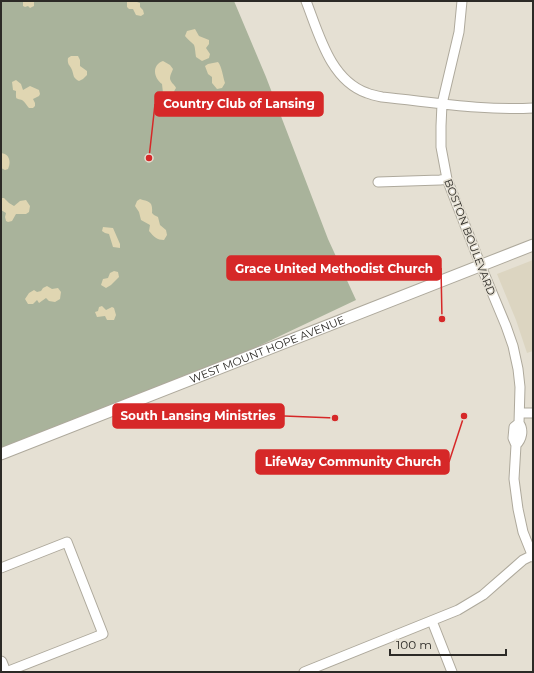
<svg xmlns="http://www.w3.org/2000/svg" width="534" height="673" font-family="Montserrat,sans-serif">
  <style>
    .built { fill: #dcd5c1 }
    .green { fill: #a9b39b }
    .sand { fill: #e0d6b2 }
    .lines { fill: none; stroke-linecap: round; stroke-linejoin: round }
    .minor-casing { stroke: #aea99c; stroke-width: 11 }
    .tertiary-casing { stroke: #aea99c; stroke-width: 13 }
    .minor { stroke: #fff; stroke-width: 9 }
    .tertiary { stroke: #fff; stroke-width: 11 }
    .labels { text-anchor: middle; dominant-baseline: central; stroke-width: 3; stroke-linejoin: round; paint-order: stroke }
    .street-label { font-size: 11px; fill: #2c2a26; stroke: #e5e0d3 }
    .leader { fill: none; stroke: #d62828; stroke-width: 1.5 }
    .callout-dot { fill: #d62828; stroke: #e5e0d3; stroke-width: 1.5 }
    .callout { fill: #d62828; stroke: #d62828; stroke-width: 1.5 }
    .callout-label { font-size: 12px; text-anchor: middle; font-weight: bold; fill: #fff }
  </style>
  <rect width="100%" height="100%" fill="#e5e0d3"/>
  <path class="built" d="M 533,260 L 533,351 L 527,353 L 516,320 L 497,274 Z"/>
  <path class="green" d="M 1,1 L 234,1 L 266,77 L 328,239 L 356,300 L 172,387 L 1,455 Z"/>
  <path class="sand" d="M 23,1 L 34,1 L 34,6 L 30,8 L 28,6 L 25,7 L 23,6 Z
    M 127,1 L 134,1 L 140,3 L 140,7 L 143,10 L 144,14 L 141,16 L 136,15 L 133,9 L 129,9 L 127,7 Z
    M 195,29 L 199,36 L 209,40 L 209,44 L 206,48 L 210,54 L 209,58 L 202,61 L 196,57 C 194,39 195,48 185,36 L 187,31 Z
    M 71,56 L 78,56 L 80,60 L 80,66 L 87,71 L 87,75 L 83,79 L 79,81 C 73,78 74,76 72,70 C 70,65 67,65 68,58 Z
    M 163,61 L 170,65 L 173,69 C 172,72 170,75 170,78 C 170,82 175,85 176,88 L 173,93 L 168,97 L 163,93 L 162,84 C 153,77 152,65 163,61 Z
    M 218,62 C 222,67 223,77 225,83 L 222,88 L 217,89 L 212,83 L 212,77 L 208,74 L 205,66 L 208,64 Z
    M 16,80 L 21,84 L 23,90 L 30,86 L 39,90 L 40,94 L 39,96 L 33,99 L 35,103 L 35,106 L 33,108 L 29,108 C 27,106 25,102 22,100 C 15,98 16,100 16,91 L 13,90 L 12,82 Z
    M 1,153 C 10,154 11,162 8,169 L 5,170 L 1,168 Z
    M 1,198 L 4,198 L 9,203 L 14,206 L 20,201 L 26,200 L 30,206 L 29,212 L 26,214 L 16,214 L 12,221 L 8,222 L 6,221 L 5,217 L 6,213 L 1,210 Z
    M 140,199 C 149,202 153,201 152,213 L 154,215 L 158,217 L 160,225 L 166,230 L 167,235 L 164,240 C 157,240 154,237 149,231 L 150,225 L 141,220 L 139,212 L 135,206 L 137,201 Z
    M 103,227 L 113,228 L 120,244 L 120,248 L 113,247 L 109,234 L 105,233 L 102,231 Z
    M 114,271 L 118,272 L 119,277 L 111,285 L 106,288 L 101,285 L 103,279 L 108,278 L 110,273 Z
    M 47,286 L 52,289 L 58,288 L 61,292 L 60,299 L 55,302 L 49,301 L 46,298 L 39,303 L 37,300 L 33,304 L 28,304 L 25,299 L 29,293 L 34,290 L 37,292 L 41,291 L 43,288 Z
    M 102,306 L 106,310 L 112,307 L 114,308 L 116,315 L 114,320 L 107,320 L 105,316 L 97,317 L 95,312 L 98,311 L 99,307 Z"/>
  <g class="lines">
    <g class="minor-casing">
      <path id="minor" d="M 306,1 C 319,34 330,80 367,93 C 372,95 377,96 382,97 C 432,102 483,111 533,108
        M 462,1 L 459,32 L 442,104 L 441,126 L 441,147 L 447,179 L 481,266 L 506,326 L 513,346 L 518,369 L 520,387 L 519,423 C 524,430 522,439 516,445
        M 378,182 L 440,180 L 447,179
        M 520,413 L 533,413
        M 519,423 L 514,427 L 513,438 L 516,445 L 514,479 L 518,509 L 523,532 L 533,557
        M 1,568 L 67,542 L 103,634 L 6,672
        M 432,621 L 452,672
        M 304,672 L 458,610 L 483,595 L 523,560 L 533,555"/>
    </g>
    <g class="tertiary-casing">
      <g id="tertiary">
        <path id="s1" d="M 1,454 L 533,245"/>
        <path d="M 1,662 L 5,672"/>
      </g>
    </g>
    <use href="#minor" class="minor"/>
    <use href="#tertiary" class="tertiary"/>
  </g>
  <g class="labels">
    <g class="street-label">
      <text transform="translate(470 237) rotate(69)">BOSTON BOULEVARD</text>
      <text stroke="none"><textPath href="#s1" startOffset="286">WEST MOUNT HOPE AVENUE</textPath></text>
    </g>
  </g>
  <path class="leader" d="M149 158L155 104M442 319L441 268M335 418L284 416M464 416L449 462"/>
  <g class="callout-dot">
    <circle cx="149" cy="158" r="4"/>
    <circle cx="442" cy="319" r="4"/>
    <circle cx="335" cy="418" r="4"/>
    <circle cx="464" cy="416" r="4"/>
  </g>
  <g class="callout">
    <rect x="155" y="92" width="168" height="24" rx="4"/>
    <rect x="227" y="256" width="214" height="24" rx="4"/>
    <rect x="113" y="404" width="171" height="24" rx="4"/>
    <rect x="256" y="450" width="193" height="24" rx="4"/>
  </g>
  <g class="callout-label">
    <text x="239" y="108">Country Club of Lansing</text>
    <text x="334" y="273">Grace United Methodist Church</text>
    <text x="198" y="420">South Lansing Ministries</text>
    <text x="353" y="466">LifeWay Community Church</text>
  </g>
  <rect width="534" height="673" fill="none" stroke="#2c2a26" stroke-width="4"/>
  <path d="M390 649v6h116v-6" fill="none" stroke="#2c2a26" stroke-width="2"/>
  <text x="396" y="649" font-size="12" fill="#2c2a26" stroke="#e5e0d3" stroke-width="3" paint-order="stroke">100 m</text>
</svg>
